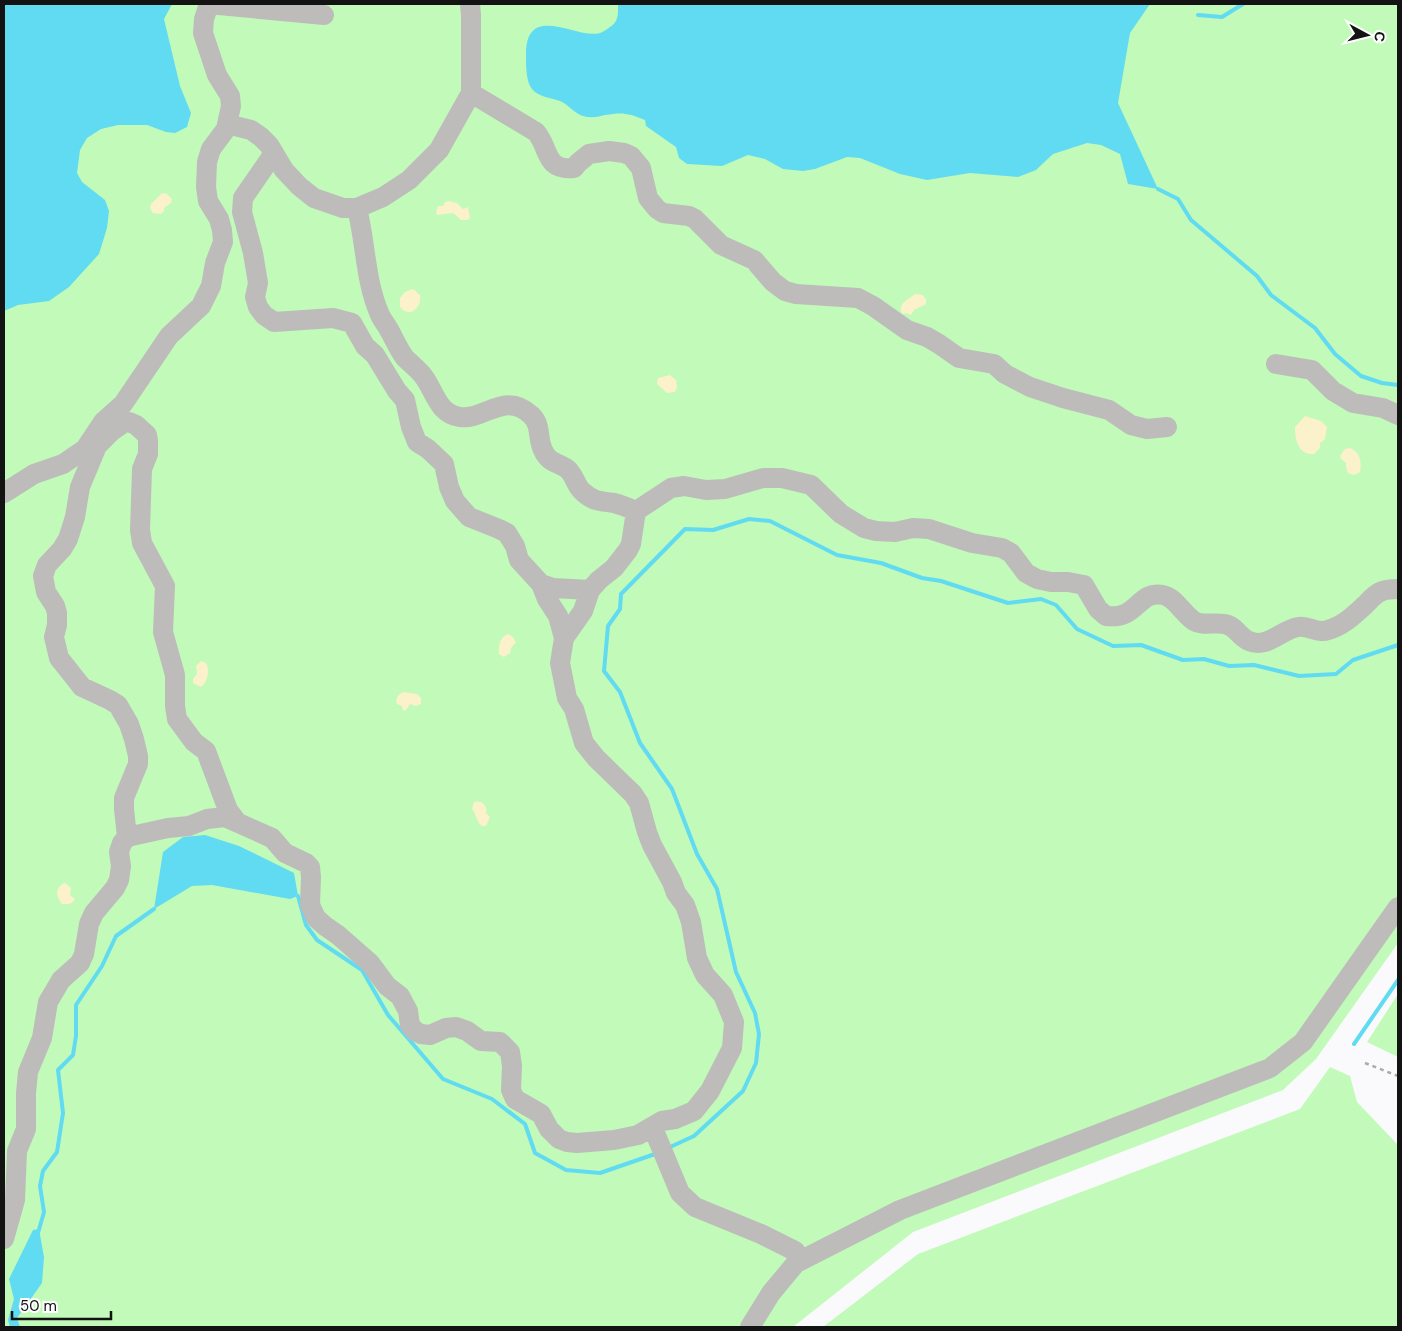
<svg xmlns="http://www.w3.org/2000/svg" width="1402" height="1331" font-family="'DM Sans',sans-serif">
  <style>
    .green { fill: #c2fab9 }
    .sand { fill: #fbf1cb }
    .water { fill: #61dbf1 }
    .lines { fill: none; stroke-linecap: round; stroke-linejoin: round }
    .stream { stroke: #61dbf1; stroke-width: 4 }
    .path { stroke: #ababad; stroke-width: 2.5; stroke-dasharray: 4 4; stroke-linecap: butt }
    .minor { stroke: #bdbcbb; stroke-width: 20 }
  </style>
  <rect width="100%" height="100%" fill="#fafafc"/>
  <path class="green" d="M 4,4 L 1398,4 L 1398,943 L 1316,1059 L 1283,1090 L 913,1232 L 793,1327 L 4,1327 Z
    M 1398,994 L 1398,1057 L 1367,1042 Z
    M 1330,1067 L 1350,1076 L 1357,1102 L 1398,1145 L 1398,1327 L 823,1327 L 918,1254 L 1300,1109 Z"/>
  <path class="sand" d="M 162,193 L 167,194 L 172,199 L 171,203 L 164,208 L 164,211 L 161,214 L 153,213 L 150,208 L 151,204 Z
    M 449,201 L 457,203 L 463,209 L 468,207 L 470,218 L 468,220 L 461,220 L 453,213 L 437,215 L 436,213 L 438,206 L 443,206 L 445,202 Z
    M 413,289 L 416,291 L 417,293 L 420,295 C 422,308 410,319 400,307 L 400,298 L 405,292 Z
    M 915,294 L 923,295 L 926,300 L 926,304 L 914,310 L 911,315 L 906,313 L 902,314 C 897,303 908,300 915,294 Z
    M 670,375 L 676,380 L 677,387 L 675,392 L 667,393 L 657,384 L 658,378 Z
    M 1305,416 L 1321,421 L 1327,427 L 1325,439 L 1320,443 L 1320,448 L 1314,454 C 1298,455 1295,440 1295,427 Z
    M 1350,448 C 1360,452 1362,462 1360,472 L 1354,475 L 1348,473 L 1346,467 L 1346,463 L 1341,459 L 1340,456 L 1345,449 Z
    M 508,634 L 512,636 L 516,642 L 511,648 L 510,653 L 504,657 L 499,654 C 498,646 500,637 508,634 Z
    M 201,661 L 206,663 C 210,670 208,681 201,687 L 193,683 L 193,679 L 197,674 L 196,666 Z
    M 403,692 L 417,694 L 421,698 L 421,704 L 416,706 L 410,704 L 406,710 L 403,711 L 402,706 L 397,704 C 395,698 398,695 403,692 Z
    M 474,802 C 481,800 488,805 486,813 L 490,817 L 486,826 L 482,826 C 475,820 477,815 472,809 Z
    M 65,883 L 71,888 L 70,895 L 75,899 C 72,904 68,905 62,904 C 56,897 54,887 65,883 Z"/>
  <path class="water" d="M 4,4 L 172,4 L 164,19 L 180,86 L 191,113 L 187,127 L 175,133 L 166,132 L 147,125 L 118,125 L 101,129 L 87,138 L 80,150 L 77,173 L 82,182 L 105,200 L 109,211 L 107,228 L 99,254 L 69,287 L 49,301 L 18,305 L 4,311 Z
    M 618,4 L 1150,4 L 1130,33 L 1118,103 L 1158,189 L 1128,184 L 1120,154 L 1101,145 L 1087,143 L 1053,154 L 1036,170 L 1018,177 L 970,173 L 927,180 L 900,174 L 860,158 L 847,157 L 815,169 L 803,171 L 783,169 L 765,159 L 748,155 L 722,166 L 687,164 L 679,158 L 676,147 L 646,126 L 645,120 C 629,113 622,112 605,115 C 600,116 594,118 590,117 C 576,117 571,106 560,101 C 552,98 538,97 532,89 C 526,82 526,65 526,56 C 525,0 577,40 600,33 C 603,32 607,29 610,27 C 619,21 618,14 618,4 Z
    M 205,835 L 239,846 L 294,873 L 298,896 L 290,899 L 212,885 L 192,886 L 154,909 L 163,852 L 183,837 Z
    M 39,1229 L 44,1257 L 42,1283 L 17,1318 L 20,1327 L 10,1327 L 8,1320 L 14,1299 L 9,1279 L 33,1230 Z"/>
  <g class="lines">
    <path class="stream" d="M 1198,15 L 1222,17 L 1243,4
      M 1158,189 L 1178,199 L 1191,220 L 1257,276 L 1271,295 L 1315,328 L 1335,354 L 1361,376 L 1382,383 L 1398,385
      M 298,896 L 306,925 L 317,940 L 362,970 L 388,1015 L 443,1079 L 492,1099 L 525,1124 L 535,1153 L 566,1170 L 600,1173 L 655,1154
      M 1354,1044 L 1398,980
      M 668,1148 L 694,1136 L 743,1091 L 756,1063 L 759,1034 L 755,1013 L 736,972 L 717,889 L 697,854 L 672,789 L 640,743 L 620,692 L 604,671 L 608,626 L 620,609 L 621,594 L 685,529 L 713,530 L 749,519 L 770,521 L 837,555 L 881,563 L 922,578 L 941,581 L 1008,603 L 1041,599 L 1056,605 L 1077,629 L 1113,646 L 1141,645 L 1183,660 L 1204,659 L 1229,666 L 1254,665 L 1299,676 L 1336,674 L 1353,660 L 1398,645
      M 38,1233 L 44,1212 L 40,1186 L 43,1171 L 57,1152 L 63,1113 L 58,1070 L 73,1055 L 76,1036 L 76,1005 L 102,966 L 116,936 L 154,909"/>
    <path class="path" d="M 1365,1063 L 1398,1076"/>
    <path class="minor" d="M 208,4 L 324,15
      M 471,93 L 536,132 C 550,148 544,171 574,168 L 578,163 L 589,154 L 609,151 L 624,153 L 631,156 L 641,168 L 648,198 L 657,209 L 663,213 L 689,216 L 695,219 L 721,245 L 754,260 L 773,282 L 785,291 L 796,294 L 858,298 L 873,306 L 907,330 L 927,337 L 939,344 L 959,358 L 994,364 L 1005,374 L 1030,387 L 1063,398 L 1109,410 L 1131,425 L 1147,429 L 1167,427
      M 227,124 L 251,130 L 261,137 L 269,145 L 284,170 L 299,186 L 314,198 L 343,208 L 357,208 L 383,197 L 409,180 L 439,150 L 471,93 L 471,15 L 470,4
      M 274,153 L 243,198 L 242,212 L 253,253 L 258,283 L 255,297 L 258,307 L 264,315 L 274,322 L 333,318 L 352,323 L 365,346 L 375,355 L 397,391 L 405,400 L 411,427 L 417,442 L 428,449 L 444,464 L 449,487 L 455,501 L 469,517 L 499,529 L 507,533 L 515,546 L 519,560 L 541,584 L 547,599 L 558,616 L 564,638
      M 357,208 C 366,244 365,281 380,315 C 382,320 386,324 388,328 C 394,338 398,349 405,358 C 411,364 419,370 424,377 C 435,392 438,414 460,417 C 483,421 505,390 531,415 C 542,425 537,439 543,450 C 548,462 556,462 566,468 C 575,474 575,486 583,492 C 594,502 601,501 614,503 C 622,505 629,508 636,511
      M 1276,364 L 1312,370 L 1333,391 L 1353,403 L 1383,408 L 1398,415
      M 4,493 L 34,474 L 63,464 L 85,449 L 103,422 L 123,404 L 169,336 L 201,306 L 211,286 L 215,263 L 223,242 L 222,230 L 219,219 L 208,201 L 206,187 L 207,162 L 211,149 L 226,129 L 231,106 L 230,96 L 217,75 L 203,33 L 204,19 L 209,4
      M 541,584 L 553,588 L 590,590
      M 127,837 L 168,828 L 189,826 L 207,819 L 225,817 L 272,838 L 285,853 L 306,863 L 310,867 L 311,877 L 310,905 L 316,918 L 325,926 L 338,935 L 370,963 L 387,986 L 400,996 L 408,1011 L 410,1025 L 415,1031 L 421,1034 L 430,1035 L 446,1028 L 456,1027 L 467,1031 L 481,1041 L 500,1042 L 510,1052 L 512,1066 L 511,1090 L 515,1099 L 541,1114 L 549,1129 L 559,1139 L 567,1142 L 577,1143 L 614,1140 L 638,1135 L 662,1121 L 675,1119 L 694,1111 L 710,1091 L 732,1048 L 734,1022 L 723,995 L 705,975 L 697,958 L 691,922 L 685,905 L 676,893 L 672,882 L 652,845 L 647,832 L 639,803 L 633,794 L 596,758 L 584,743 L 574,709 L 567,698 L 560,663 L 564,638 L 583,611 L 590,590 L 599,580 L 614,568 L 628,550 L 631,544 L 636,511 L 671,488 L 684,486 L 706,490 L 725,489 L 763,478 L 782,478 L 811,485 L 841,514 L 864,528 L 876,531 L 895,532 L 913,528 L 929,529 L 972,543 L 1002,548 L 1011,553 L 1026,573 L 1037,579 L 1051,582 L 1068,582 L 1084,585 L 1098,609 L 1106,616 C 1139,620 1137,590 1163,595 C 1175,597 1183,614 1194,621 C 1202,626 1215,622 1224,624 C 1235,625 1239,637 1249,641 C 1267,649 1281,630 1298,627 C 1309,625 1317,634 1328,630 C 1343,626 1354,615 1365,605 C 1370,600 1374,595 1380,592 C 1386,589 1392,589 1398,589
      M 653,1128 L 680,1193 L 695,1207 L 761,1234 L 795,1251 L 798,1262
      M 4,1239 L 15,1200 L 17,1151 L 26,1129 L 26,1093 L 28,1072 L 42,1038 L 48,1002 L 61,980 L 80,963 L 84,954 L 89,924 L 94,913 L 115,888 L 119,880 L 121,866 L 119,852 L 122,843 L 127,837 L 124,809 L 124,798 L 138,764 L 138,756 L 134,739 L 129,724 L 118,705 L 110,700 L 82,687 L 59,658 L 54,637 L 57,625 L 57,613 L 55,606 L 46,592 L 43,576 L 47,565 L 62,549 L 68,539 L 75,517 L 80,487 L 97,446 L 112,431 L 125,422 L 129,422 L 136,425 L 147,435 L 148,441 L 148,454 L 142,469 L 140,530 L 142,543 L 165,586 L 163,632 L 175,675 L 175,706 L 177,719 L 194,742 L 206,751 L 228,810 L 237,822
      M 750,1327 L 771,1293 L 796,1263 L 900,1210 L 1270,1068 L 1303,1042 L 1398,907"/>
  </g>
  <rect width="1402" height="1331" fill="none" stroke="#131314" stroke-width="10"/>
  <g transform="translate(1367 35) rotate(97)" stroke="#ffffff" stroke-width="4" paint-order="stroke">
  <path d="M0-4L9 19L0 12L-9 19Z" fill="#131314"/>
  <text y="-8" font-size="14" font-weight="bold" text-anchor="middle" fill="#131314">С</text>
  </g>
  <path d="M12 1311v8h99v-8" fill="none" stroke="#131314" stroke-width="2.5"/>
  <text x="20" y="1311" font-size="15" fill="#131314" stroke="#ffffff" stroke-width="4" paint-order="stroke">50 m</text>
</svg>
